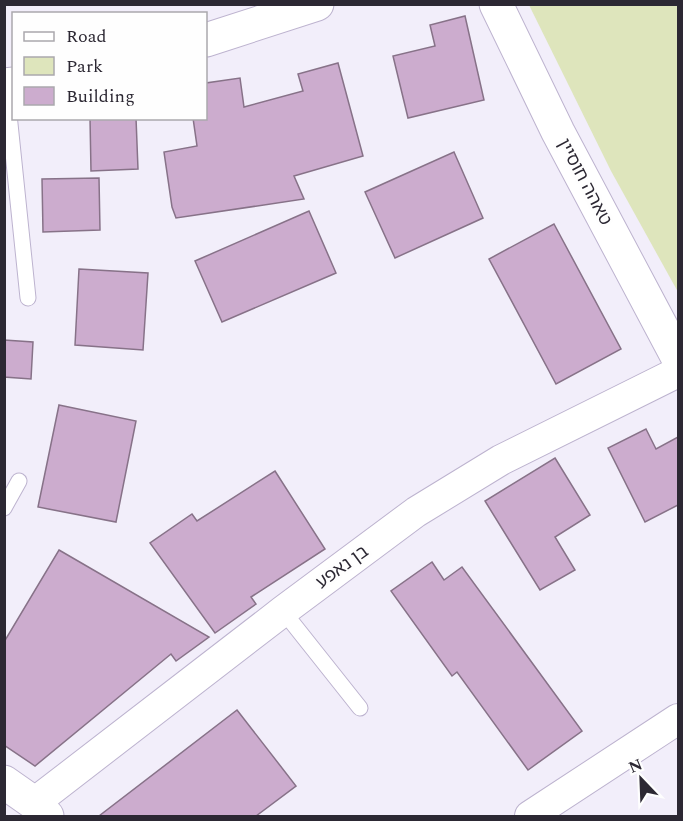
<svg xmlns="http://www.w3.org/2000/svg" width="683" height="821" font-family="Spectral,'Noto Sans Hebrew',serif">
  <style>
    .green { fill: #dee5bc }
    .building { fill: #ccacce; stroke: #877288; stroke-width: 1.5 }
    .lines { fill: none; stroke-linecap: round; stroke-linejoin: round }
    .service-casing { stroke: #bdb3cf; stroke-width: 17 }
    .minor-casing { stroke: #bdb3cf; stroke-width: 32 }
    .tertiary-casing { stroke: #bdb3cf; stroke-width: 35 }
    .service { stroke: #fff; stroke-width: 15 }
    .minor { stroke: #fff; stroke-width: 30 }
    .tertiary { stroke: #fff; stroke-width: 33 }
    .labels { text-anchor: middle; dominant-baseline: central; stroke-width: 6; stroke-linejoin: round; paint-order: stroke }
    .street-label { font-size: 18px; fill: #2c2833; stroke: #fefefe }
  </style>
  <rect width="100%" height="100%" fill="#f2eefa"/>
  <path class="green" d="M 529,5 L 678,5 L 678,292 L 611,171 Z"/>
  <path class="building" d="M 465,16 L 484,100 L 408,118 L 393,56 L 435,46 L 430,25 Z
    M 338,63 L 363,156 L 294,176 L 304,199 L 176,218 L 172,207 L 164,152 L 197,146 L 193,118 L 206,118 L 206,83 L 240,78 L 244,107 L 303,91 L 298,74 Z
    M 90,118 L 136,118 L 138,169 L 91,171 Z
    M 454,152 L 483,218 L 395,258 L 365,192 Z
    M 99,178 L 100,230 L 43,232 L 42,179 Z
    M 309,211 L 336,273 L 222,322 L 195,261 Z
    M 554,224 L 621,349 L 556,384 L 489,259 Z
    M 79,269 L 148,273 L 143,350 L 75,345 Z
    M 4,340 L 33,342 L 31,379 L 4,377 Z
    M 59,405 L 136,421 L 116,522 L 38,507 Z
    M 646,429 L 656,449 L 678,437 L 678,505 L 645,522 L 608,448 Z
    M 555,458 L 590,515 L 555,537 L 575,570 L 540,590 L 485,501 Z
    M 275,471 L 325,549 L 251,597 L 256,604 L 215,633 L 150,543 L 192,514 L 197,521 Z
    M 59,550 L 209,637 L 176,661 L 171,654 L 35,766 L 4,745 L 4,642 Z
    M 432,562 L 444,580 L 462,567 L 582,731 L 528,770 L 457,672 L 452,676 L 391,591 Z
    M 237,710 L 296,786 L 256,816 L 99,816 Z"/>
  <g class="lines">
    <g class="service-casing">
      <path id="service" d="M 6,85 L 28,298
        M 4,508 L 19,481
        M 283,611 L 360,708"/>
    </g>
    <g class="minor-casing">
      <path id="minor" d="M 34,803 L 283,611 L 416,512 L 501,460 L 678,372
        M 530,816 L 678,719"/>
    </g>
    <g class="tertiary-casing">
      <path id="tertiary" d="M 496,4 L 558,132 L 678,358
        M 206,40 L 317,4
        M 4,85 L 14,84
        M 4,782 L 34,803 L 47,816"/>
    </g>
    <use href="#service" class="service"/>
    <use href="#minor" class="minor"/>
    <use href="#tertiary" class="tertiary"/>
  </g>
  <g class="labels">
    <g class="street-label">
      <text transform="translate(585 182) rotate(62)">טאהה חוסיין</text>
      <text transform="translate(342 567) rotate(-36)">בן נאפע</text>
    </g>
  </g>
  <rect width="683" height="821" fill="none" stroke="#2c2833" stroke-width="12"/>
  <rect x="12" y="12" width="195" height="108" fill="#fefefe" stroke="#aaa8ad" stroke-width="1.5"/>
  <rect x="24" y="32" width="30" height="9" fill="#ffffff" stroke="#aaa8ad" stroke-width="1.5"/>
  <text x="66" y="42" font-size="18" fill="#2c2833">Road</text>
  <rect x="24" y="57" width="30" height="18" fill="#dee5bc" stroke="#aaa8ad" stroke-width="1.5"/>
  <text x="66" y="72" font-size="18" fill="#2c2833">Park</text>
  <rect x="24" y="87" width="30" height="18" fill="#ccacce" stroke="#aaa8ad" stroke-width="1.5"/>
  <text x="66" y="102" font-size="18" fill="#2c2833">Building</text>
  <g transform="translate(641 779) rotate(337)" stroke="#fefefe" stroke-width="4.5" paint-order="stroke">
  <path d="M0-4.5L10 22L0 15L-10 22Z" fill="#2c2833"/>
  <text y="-9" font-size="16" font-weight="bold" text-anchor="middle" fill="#2c2833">N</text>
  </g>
</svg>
